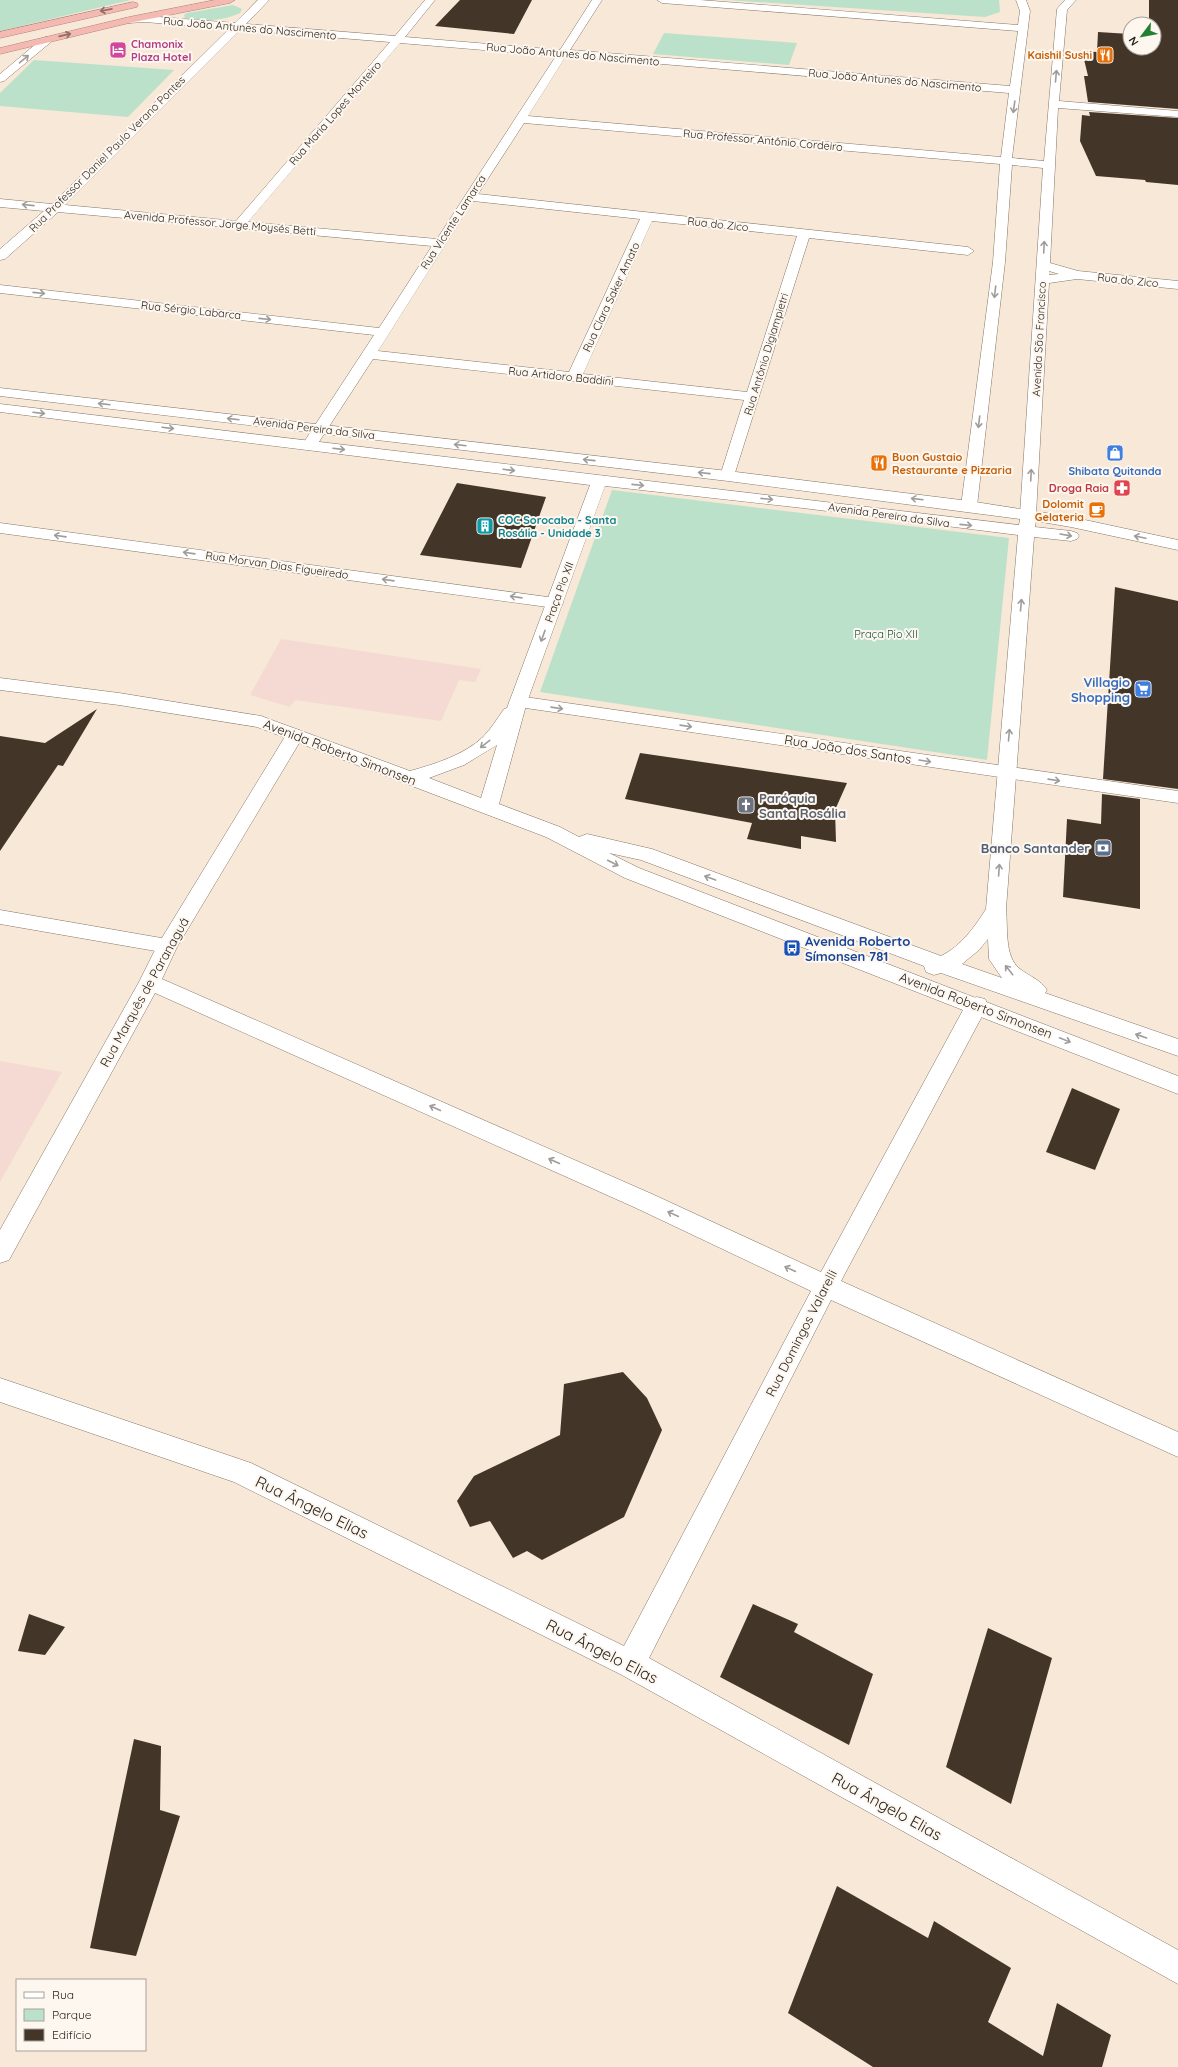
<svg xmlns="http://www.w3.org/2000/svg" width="1178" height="2067" font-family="Quicksand,sans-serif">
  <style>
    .education { fill: #f4dad3 }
    .green { fill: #bce1ca }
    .building { fill: #433629 }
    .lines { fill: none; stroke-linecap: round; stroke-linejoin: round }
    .lane-casing { stroke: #847667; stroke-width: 1 }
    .street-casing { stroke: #847667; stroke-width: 1 }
    .secondary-casing { stroke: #847667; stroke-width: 1 }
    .highway-casing { stroke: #ad847d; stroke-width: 1 }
    .lane { fill: #fff; fill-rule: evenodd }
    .street { fill: #fff; fill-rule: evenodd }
    .secondary { fill: #fff; fill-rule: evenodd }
    .highway { fill: #f4b9b0; fill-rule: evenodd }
    .oneway { stroke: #8e6e66 }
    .oneway2 { stroke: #9f9c99 }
    .labels { text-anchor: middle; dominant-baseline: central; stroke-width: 4; stroke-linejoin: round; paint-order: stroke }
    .far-street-label { font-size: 11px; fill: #29231d; stroke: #fdf7f0 }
    .far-hotel-label { font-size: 11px; font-weight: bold; fill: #b23c85; stroke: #fdf7f0; text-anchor: start }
    .far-food-label { font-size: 11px; font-weight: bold; fill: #c56008; stroke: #fdf7f0; text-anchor: end }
    .far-shop-label { font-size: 11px; font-weight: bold; fill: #366cbe; stroke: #fdf7f0 }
    .far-health-label { font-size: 11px; font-weight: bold; fill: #be3a42; stroke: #fdf7f0; text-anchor: end }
    .far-culture-label { font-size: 11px; font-weight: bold; fill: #0d838f; stroke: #fdf7f0; text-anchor: start }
    .far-park-label { font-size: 11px; fill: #165236; stroke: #fdf7f0 }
    .shop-label { font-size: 13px; font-weight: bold; fill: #366cbe; stroke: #fdf7f0; text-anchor: end }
    .street-label { font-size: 13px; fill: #29231d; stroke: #fdf7f0 }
    .worship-label { font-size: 13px; font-weight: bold; fill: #5b616d; stroke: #fdf7f0; text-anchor: start }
    .service-label { font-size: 13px; font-weight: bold; fill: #4e5e75; stroke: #fdf7f0; text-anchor: end }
    .transit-label { font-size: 13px; font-weight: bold; fill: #164399; stroke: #fdf7f0; text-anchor: start }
    .near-street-label { font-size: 16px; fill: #29231d; stroke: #fdf7f0 }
  </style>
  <rect width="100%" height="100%" fill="#f8e8d7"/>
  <path class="education" d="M 281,639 L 481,669 L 475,682 L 459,680 L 441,721 L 295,700 L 290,707 L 250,695 Z
    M 0,1061 L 62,1072 L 0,1182 Z"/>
  <path class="green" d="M 0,0 L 131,0 L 0,31 Z
    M 726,0 L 999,0 L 1000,12 L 985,17 Z
    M 233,5 L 242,9 L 240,13 C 223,21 203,22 185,18 L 184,15 L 187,13 Z
    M 664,33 L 797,43 L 789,65 L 653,54 Z
    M 34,60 L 174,70 L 128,117 L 0,106 L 0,93 Z
    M 612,490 L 1009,538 L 987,760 L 540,692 Z"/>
  <path class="building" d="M 460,0 L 532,0 L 514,34 L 435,26 Z
    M 1149,0 L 1178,0 L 1178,109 L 1088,102 L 1084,76 L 1088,76 L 1082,51 L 1097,52 L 1098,32 L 1130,34 L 1130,48 L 1154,48 L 1154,24 L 1149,24 Z
    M 1089,112 L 1178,118 L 1178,185 L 1146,182 L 1145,180 L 1096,176 L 1080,141 L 1082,115 L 1090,116 Z
    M 457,483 L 546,497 L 521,568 L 420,555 Z
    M 1115,587 L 1178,601 L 1178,789 L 1103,779 Z
    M 97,709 L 63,766 L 58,765 L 0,851 L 0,736 L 45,743 Z
    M 640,753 L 847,783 L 835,810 L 836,842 L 801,836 L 801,849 L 747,839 L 752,823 L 625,799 Z
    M 1102,794 L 1140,799 L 1140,909 L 1063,897 L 1067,819 L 1101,824 Z
    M 1072,1088 L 1120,1109 L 1095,1170 L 1046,1152 Z
    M 623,1372 L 647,1398 L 662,1430 L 624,1517 L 542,1560 L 527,1551 L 513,1558 L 490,1521 L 470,1527 L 457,1501 L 474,1476 L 560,1435 L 564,1384 Z
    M 753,1604 L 798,1624 L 794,1632 L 873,1674 L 849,1745 L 720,1677 Z
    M 29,1614 L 65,1627 L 45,1655 L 18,1651 Z
    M 988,1628 L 1052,1658 L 1011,1804 L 946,1767 Z
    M 134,1739 L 161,1746 L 160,1810 L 180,1816 L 136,1956 L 90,1948 Z
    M 837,1886 L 928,1938 L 934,1921 L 1011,1968 L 988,2022 L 1043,2056 L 1057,2003 L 1111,2035 L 1102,2067 L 873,2067 L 788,2013 Z"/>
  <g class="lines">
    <g class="lane-casing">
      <path id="lane" d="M 0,910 L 167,939 L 174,941 L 177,946 L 174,951 L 167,953 L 0,924 Z"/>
    </g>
    <g class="street-casing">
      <path id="street" d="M 258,0 L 269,0 L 246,24 L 395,36 L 425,0 L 435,0 L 405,37 L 560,50 L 592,0 L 602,0 L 570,50 L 1010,86 L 1018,31 L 662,3 L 657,0 L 700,0 L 1018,25 L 1020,11 L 1016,0 L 1026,0 L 1030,11 L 1012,158 L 1044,161 L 1057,9 L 1065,0 L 1076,0 L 1067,10 L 1059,101 L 1178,111 L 1178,117 L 1058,108 L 1050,263 L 1078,271 L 1178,281 L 1178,289 L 1077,279 L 1049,283 L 1036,514 L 1034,517 L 1022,517 L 1020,514 L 1043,168 L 1012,165 L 1005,262 L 977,506 L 975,509 L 963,509 L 961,506 L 993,262 L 1000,164 L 524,123 L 478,194 L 968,247 L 974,251 L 968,255 L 809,238 L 733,479 L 723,479 L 720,476 L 744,400 L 373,359 L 315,448 L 305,448 L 302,445 L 374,335 L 0,293 L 0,285 L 379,328 L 432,246 L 58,212 L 5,259 L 0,260 L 0,249 L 44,211 L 0,207 L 0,199 L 52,204 L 229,29 L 145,22 L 129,23 L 124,20 L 125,18 L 145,16 L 235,23 ZM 240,30 L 390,42 L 236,221 L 65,205 ZM 400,43 L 556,56 L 437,239 L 248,222 ZM 566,56 L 1009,93 L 1001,157 L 528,116 ZM 473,201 L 640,219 L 569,372 L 378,351 ZM 652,221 L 797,236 L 747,392 L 583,374 ZM 1049,271 L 1059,274 L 1049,275 Z
        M 47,37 L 52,40 L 51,42 L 4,81 L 0,82 L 0,74 L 43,38 Z
        M 0,523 L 555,598 L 561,599 L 563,603 L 561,607 L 555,608 L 0,533 Z
        M 518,696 L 1178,791 L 1178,803 L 512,706 L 509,702 L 512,698 Z
        M 295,729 L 302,731 L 304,735 L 177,947 L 162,979 L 652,1194 L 821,1272 L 969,999 L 977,997 L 985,999 L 988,1005 L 841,1281 L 1178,1432 L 1178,1457 L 831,1300 L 649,1658 L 1178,1950 L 1178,1984 L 620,1674 L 234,1482 L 0,1402 L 0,1378 L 251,1463 L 624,1646 L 811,1291 L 636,1208 L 155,993 L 9,1260 L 0,1263 L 0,1230 L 139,982 L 157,946 L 286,735 L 288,731 Z"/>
    </g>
    <g class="secondary-casing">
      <path id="secondary" d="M 0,388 L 728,471 L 969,501 L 1071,517 L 1178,540 L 1178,550 L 1071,527 L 1036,521 L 1035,527 L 1071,531 L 1077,533 L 1079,536 L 1077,539 L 1071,541 L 1034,537 L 1006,909 C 1008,927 1004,957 1020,969 C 1029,976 1041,980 1047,990 L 1045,993 L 1178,1039 L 1178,1056 L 941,973 L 934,975 L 926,972 L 924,966 L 641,860 L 609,853 L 639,868 L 1178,1076 L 1178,1094 L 625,878 L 546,837 L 257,727 L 119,705 L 0,690 L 0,678 L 119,693 L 261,716 L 410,771 C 435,764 464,755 483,737 C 491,729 497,719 504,709 L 507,708 L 590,485 L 0,412 L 0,404 L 1019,525 L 1020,519 L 728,481 L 0,396 ZM 605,486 L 803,508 L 1018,535 L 986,909 C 974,928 961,946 941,956 L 652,849 L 587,834 L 579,837 L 560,827 L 499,804 L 527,702 ZM 497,745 L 481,798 L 429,778 L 464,765 ZM 988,939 L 989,959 L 1002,978 L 962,964 L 979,950 Z"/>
    </g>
    <g class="highway-casing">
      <path id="highway" d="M 215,0 L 235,0 L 230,3 L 129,23 L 0,54 L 0,48 L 129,17 Z
        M 133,2 L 137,3 L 138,5 L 137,7 L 0,38 L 0,32 Z"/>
    </g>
    <use href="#lane" class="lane"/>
    <use href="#street" class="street"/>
    <use href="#secondary" class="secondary"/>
    <use href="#highway" class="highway"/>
  </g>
  <defs><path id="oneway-shaft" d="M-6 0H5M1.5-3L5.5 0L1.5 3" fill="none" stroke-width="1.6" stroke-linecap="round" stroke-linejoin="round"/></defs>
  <g class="oneway">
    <use href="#oneway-shaft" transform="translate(106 10) rotate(169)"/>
    <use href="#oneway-shaft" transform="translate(65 35) rotate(-13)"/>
  </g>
  <g class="oneway2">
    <use href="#oneway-shaft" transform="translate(24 59) rotate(-40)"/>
    <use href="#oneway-shaft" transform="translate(1056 76) rotate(-85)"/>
    <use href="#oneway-shaft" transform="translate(1014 107) rotate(98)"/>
    <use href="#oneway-shaft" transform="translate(28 205) rotate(-174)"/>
    <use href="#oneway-shaft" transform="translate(1044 247) rotate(-87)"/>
    <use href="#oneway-shaft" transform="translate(995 292) rotate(97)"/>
    <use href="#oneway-shaft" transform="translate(39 293) rotate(6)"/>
    <use href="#oneway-shaft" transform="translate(265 319) rotate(6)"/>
    <use href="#oneway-shaft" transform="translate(104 404) rotate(-173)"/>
    <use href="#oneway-shaft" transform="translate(39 413) rotate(7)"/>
    <use href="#oneway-shaft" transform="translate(233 419) rotate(-173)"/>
    <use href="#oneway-shaft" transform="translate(979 422) rotate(97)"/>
    <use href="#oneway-shaft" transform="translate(168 428) rotate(7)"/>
    <use href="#oneway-shaft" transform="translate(460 445) rotate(-173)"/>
    <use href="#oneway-shaft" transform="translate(339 449) rotate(7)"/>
    <use href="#oneway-shaft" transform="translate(589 460) rotate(-174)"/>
    <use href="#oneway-shaft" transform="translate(509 470) rotate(7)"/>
    <use href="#oneway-shaft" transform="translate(704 473) rotate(-174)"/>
    <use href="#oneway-shaft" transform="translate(1031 475) rotate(-87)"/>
    <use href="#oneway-shaft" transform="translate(638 485) rotate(6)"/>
    <use href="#oneway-shaft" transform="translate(767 499) rotate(6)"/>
    <use href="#oneway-shaft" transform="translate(917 499) rotate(-173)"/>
    <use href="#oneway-shaft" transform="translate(966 525) rotate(6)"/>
    <use href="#oneway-shaft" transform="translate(1066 535) rotate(10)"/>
    <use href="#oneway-shaft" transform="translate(60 536) rotate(-172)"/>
    <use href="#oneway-shaft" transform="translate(1140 537) rotate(-168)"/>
    <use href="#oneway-shaft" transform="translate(189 553) rotate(-172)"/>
    <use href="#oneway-shaft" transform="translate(388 580) rotate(-172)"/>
    <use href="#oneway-shaft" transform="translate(516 597) rotate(-172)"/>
    <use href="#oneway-shaft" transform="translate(1021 605) rotate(-85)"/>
    <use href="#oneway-shaft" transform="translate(543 636) rotate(110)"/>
    <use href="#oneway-shaft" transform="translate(557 708) rotate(8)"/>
    <use href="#oneway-shaft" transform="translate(686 726) rotate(8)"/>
    <use href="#oneway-shaft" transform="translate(1009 735) rotate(-85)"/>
    <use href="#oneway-shaft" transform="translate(485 744) rotate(142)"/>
    <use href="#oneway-shaft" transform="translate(925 761) rotate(9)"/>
    <use href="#oneway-shaft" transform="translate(1054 780) rotate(8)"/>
    <use href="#oneway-shaft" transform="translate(613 863) rotate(27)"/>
    <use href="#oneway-shaft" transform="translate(999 870) rotate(-86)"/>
    <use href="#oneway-shaft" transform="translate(710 878) rotate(-160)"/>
    <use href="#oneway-shaft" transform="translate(1009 970) rotate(-129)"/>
    <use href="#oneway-shaft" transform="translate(1141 1036) rotate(-161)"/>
    <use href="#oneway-shaft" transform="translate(1065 1040) rotate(22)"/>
    <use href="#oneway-shaft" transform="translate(435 1108) rotate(-156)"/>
    <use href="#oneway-shaft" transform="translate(554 1161) rotate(-156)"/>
    <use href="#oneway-shaft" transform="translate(673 1214) rotate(-155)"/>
    <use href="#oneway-shaft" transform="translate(790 1269) rotate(-155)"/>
  </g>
  <defs>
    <g id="hotel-square" transform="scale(0.9)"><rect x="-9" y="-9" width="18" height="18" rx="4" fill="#d1479c" stroke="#fdf7f0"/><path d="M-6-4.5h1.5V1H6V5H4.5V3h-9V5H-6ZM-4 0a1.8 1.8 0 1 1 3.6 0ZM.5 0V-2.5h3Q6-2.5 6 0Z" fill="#fff"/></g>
    <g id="restaurant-square" transform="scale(0.9)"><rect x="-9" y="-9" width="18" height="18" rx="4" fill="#e8710a" stroke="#fdf7f0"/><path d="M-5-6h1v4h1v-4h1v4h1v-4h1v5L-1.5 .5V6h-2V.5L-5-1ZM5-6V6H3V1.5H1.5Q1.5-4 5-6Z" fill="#fff"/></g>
    <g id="shop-square" transform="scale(0.9)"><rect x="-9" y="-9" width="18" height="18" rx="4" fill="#3f7fe0" stroke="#fdf7f0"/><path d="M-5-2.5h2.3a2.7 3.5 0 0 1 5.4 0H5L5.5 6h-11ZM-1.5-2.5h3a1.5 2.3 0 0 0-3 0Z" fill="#fff"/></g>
    <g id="pharmacy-square" transform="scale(0.9)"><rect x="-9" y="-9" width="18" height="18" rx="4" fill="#e0444e" stroke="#fdf7f0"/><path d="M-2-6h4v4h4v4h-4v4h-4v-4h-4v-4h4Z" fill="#fff"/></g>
    <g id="cafe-square" transform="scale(0.9)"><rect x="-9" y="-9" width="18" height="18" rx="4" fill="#e8710a" stroke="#fdf7f0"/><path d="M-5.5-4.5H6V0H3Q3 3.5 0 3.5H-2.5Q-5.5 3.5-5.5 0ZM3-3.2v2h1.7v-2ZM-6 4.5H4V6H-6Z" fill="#fff"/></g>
    <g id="building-square" transform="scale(0.9)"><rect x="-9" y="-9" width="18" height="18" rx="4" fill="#0f9aa8" stroke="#fdf7f0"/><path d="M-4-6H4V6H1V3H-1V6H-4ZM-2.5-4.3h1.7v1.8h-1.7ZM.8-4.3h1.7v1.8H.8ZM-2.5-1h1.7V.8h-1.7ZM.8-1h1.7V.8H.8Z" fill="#fff"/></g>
    <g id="supermarket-square" transform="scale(0.9)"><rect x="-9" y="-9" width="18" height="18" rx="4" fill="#3f7fe0" stroke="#fdf7f0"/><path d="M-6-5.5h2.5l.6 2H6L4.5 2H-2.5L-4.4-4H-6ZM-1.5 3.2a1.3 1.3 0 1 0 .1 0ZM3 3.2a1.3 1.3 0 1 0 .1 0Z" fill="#fff"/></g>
    <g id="church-square" transform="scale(0.9)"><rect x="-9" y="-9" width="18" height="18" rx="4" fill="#6b7280" stroke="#fdf7f0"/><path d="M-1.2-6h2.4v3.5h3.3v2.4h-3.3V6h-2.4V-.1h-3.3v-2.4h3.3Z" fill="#fff"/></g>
    <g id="bank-square" transform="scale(0.9)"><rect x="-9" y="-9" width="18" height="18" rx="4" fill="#5c6f8a" stroke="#fdf7f0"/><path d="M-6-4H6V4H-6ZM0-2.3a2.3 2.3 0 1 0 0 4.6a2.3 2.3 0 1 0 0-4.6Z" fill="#fff"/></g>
    <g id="bus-square" transform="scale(0.9)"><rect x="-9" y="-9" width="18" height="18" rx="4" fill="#1a4fb4" stroke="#fdf7f0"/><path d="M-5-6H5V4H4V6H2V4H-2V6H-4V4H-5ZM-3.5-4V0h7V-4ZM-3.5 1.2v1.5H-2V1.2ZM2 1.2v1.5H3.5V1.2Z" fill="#fff"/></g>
  </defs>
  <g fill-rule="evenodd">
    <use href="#hotel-square" x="118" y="50"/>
    <use href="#restaurant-square" x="1105" y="55"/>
    <use href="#shop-square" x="1115" y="453"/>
    <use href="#restaurant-square" x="879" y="463"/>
    <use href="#pharmacy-square" x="1122" y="488"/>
    <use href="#cafe-square" x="1097" y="510"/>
    <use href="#building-square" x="485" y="526"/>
    <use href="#supermarket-square" x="1143" y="689"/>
    <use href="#church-square" x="746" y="805"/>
    <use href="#bank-square" x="1103" y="848"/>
    <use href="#bus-square" x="792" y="948"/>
  </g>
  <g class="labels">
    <g class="far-street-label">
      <text transform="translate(250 28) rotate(5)">Rua João Antunes do Nascimento</text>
      <text transform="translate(573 54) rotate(5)">Rua João Antunes do Nascimento</text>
      <text transform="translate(895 80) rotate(5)">Rua João Antunes do Nascimento</text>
      <text transform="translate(335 113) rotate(-49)">Rua Maria Lopes Monteiro</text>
      <text transform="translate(763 140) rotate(5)">Rua Professor Antônio Cordeiro</text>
      <text transform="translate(107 154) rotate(-45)">Rua Professor Daniel Paulo Verano Pontes</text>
      <text transform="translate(453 222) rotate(-57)">Rua Vicente Lamarca</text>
      <text transform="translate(220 223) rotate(5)">Avenida Professor Jorge Moysés Betti</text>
      <text transform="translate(718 224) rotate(6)">Rua do Zico</text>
      <text transform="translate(1128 280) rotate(6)">Rua do Zico</text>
      <text transform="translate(611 297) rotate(-65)">Rua Clara Saker Amato</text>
      <text transform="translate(191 310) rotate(6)">Rua Sérgio Labarca</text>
      <text transform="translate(1039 339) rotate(-87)">Avenida São Francisco</text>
      <text transform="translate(766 354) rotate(-73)">Rua Antônio Digiampietri</text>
      <text transform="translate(561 376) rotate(6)">Rua Artidoro Baddini</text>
      <text transform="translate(314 428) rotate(7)">Avenida Pereira da Silva</text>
      <text transform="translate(889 515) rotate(8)">Avenida Pereira da Silva</text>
      <text transform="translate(277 565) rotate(8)">Rua Morvan Dias Figueiredo</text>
      <text transform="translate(559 592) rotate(-70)">Praça Pio XII</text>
    </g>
    <g class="far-hotel-label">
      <text x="131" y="44">Chamonix<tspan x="131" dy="13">Plaza Hotel</tspan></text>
    </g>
    <g class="far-food-label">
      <text x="1092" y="55">KaishiI Sushi</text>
      <text x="892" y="457" text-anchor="start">Buon Gustaio<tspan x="892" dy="13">Restaurante e Pizzaria</tspan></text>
      <text x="1084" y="504">Dolomit<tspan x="1084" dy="13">Gelateria</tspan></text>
    </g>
    <g class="far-shop-label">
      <text x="1115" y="471">Shibata Quitanda</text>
    </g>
    <g class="far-health-label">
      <text x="1109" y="488">Droga Raia</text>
    </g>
    <g class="far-culture-label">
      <text x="498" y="520">COC Sorocaba - Santa<tspan x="498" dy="13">Rosália - Unidade 3</tspan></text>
    </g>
    <g class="far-park-label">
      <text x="886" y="634">Praça Pio XII</text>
    </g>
    <g class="shop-label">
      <text x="1130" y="682">Villagio<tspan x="1130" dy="15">Shopping</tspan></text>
    </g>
    <g class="street-label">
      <text transform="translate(848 749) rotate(9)">Rua João dos Santos</text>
      <text transform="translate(340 752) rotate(21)">Avenida Roberto Simonsen</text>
      <text transform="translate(144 992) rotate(-61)">Rua Marquês de Paranaguá</text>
      <text transform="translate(976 1005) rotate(21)">Avenida Roberto Simonsen</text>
      <text transform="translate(801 1333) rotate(-63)">Rua Domingos Valarelli</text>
    </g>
    <g class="worship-label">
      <text x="759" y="798">Paróquia<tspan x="759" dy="15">Santa Rosália</tspan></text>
    </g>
    <g class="service-label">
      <text x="1090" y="848">Banco Santander</text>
    </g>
    <g class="transit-label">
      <text x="805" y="941">Avenida Roberto<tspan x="805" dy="15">Símonsen 781</tspan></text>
    </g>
    <g class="near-street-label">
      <text transform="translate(312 1507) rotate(26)">Rua Ângelo Elias</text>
      <text transform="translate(602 1651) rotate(27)">Rua Ângelo Elias</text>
      <text transform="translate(887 1806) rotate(29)">Rua Ângelo Elias</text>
    </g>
  </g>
  <rect x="16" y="1979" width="130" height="72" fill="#fdf7f0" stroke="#a8a29c"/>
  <rect x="24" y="1992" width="20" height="6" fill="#ffffff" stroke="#a8a29c"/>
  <text x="52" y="1999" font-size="12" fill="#29231d">Rua</text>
  <rect x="24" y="2009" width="20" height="12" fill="#bce1ca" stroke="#a8a29c"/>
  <text x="52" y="2019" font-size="12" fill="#29231d">Parque</text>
  <rect x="24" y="2029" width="20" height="12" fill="#433629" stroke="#a8a29c"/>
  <text x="52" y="2039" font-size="12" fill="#29231d">Edifício</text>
  <g transform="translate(1142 36) rotate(238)"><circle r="19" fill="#fdf7f0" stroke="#a8a29c"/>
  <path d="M0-3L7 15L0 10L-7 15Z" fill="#248031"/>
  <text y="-6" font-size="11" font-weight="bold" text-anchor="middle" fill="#29231d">N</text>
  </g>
</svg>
